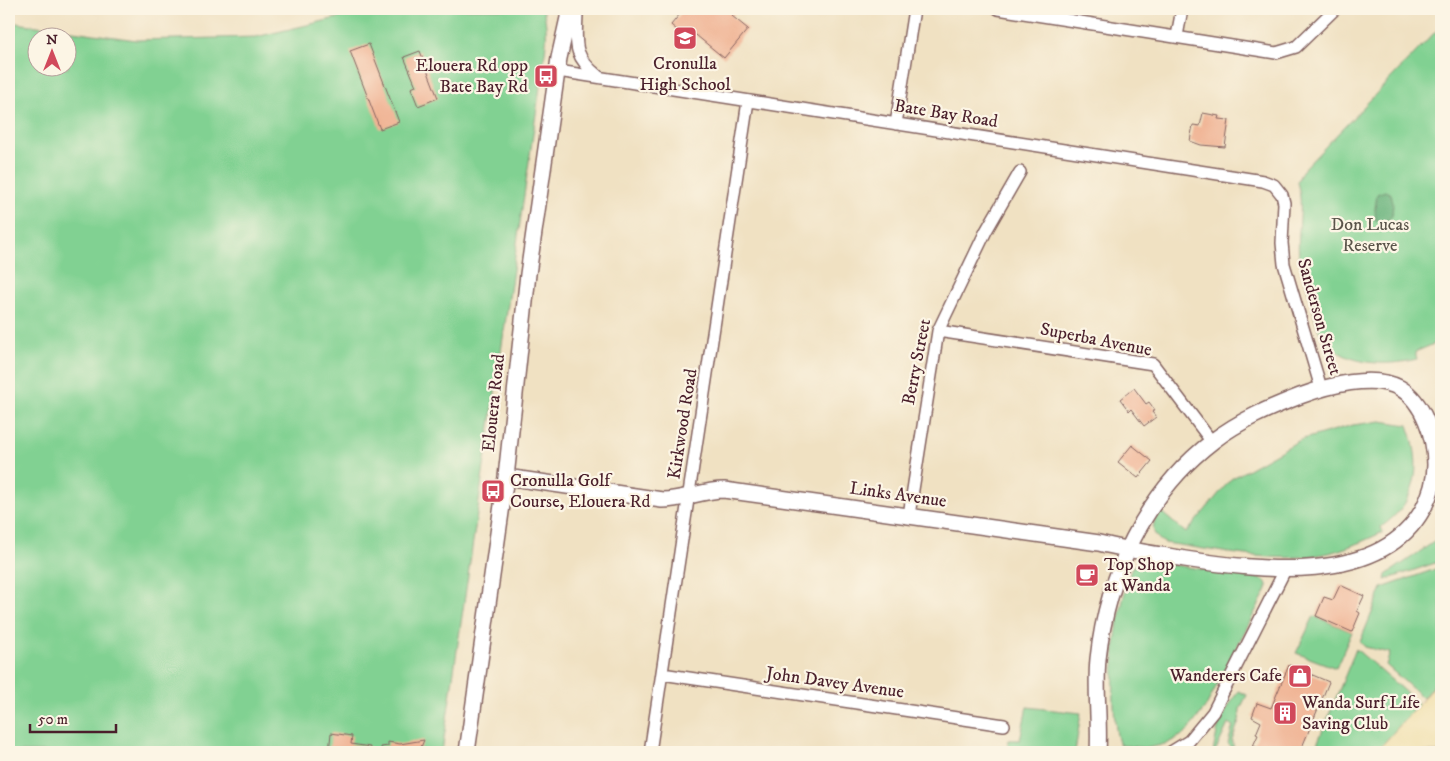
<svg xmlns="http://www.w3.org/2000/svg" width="1450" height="761" font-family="'IM FELL DW Pica',serif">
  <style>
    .green { fill: #81d192; stroke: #66785e; fill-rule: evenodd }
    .forest { fill: #68b37c; stroke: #596954 }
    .sand { fill: #eeda9e; stroke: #9c7c64 }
    .building { fill: #f0b494 }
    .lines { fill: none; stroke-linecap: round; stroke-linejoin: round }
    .street-casing { stroke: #846360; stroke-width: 14 }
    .secondary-casing { stroke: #846360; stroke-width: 18 }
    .street { stroke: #fff; stroke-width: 11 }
    .secondary { stroke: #fff; stroke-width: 15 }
    .labels { text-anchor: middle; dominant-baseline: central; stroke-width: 4.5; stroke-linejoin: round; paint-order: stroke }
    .poi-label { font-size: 18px; fill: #4a1f2b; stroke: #fcf5e5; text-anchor: start }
    .street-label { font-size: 18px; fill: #4a1f2b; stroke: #fcf5e5 }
    .park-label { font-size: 18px; fill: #5a544a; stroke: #fcf5e5 }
  </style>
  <rect width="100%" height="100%" fill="#fcf5e5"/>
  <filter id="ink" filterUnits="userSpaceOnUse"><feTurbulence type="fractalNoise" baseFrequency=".02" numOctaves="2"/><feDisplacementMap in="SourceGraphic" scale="10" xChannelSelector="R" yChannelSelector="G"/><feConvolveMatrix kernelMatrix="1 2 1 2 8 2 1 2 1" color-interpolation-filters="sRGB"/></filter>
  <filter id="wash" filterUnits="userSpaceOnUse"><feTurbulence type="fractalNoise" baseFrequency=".0096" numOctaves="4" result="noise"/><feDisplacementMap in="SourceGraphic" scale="20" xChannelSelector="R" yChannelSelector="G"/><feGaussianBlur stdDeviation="1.12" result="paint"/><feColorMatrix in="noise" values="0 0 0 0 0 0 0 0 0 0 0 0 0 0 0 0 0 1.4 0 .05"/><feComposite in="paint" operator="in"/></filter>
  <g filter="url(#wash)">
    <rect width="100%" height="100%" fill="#f0e1c2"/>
    <path class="green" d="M 375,9 L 543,9 C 547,24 547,37 545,53 L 442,752 L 9,752 L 9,22 L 136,40 L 256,37 ZM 38,38 L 68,38 L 68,68 L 38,68 Z
      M 1441,26 L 1441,341 L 1415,352 L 1417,359 C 1387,367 1338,366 1321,334 C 1315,324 1314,309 1310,297 C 1307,284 1301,270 1299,257 C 1296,232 1305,206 1297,182 L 1302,171 Z
      M 1381,421 L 1408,425 C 1423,467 1418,501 1381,527 L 1383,532 C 1366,540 1348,548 1329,553 C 1276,565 1218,550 1165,543 C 1150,536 1151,523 1160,511 L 1186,533 L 1231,479 L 1300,440 L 1353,425 Z
      M 1441,537 L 1441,561 L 1385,580 L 1386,575 Z
      M 1142,560 L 1259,578 C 1265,580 1268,583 1267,589 L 1205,708 L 1186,733 L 1168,743 L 1157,746 L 1147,748 L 1120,745 C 1111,728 1113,650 1117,629 C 1120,609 1126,589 1131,569 L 1138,562 Z
      M 1441,567 L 1441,676 L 1423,698 L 1386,665 L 1390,653 L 1365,647 L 1360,642 L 1382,588 Z
      M 1314,616 L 1352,632 L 1336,668 L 1296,653 Z
      M 1356,649 L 1419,704 L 1376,752 L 1322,752 L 1315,749 Z
      M 1238,691 L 1247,695 L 1240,709 L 1239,721 L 1232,740 L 1234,750 L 1228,744 L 1233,726 L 1228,724 L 1215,752 L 1213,752 L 1219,722 Z
      M 1027,707 L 1081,713 L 1075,752 L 1007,752 L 1009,740 L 1020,740 Z"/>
    <path class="forest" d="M 1385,191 L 1391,194 L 1393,203 L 1392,216 C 1387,221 1384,223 1376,221 L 1375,209 L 1377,194 Z"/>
    <path class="sand" d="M 1441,676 L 1441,752 L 1376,752 L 1419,704 Z"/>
    <g id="blocks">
      <path class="building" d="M 684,9 L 738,9 L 732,16 L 748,29 L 724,58 L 691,31 L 686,38 L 671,25 Z
        M 369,44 L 399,122 L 380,129 L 350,51 Z
        M 420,51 L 438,98 L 418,106 L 411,88 L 416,86 L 404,57 Z
        M 1203,113 L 1219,116 L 1218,119 L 1229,120 L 1225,147 L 1201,145 L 1190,141 L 1193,125 L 1200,126 Z
        M 1134,388 L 1146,404 L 1149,402 L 1155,410 L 1152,412 L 1156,417 L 1144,426 L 1131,409 L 1129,411 L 1120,399 Z
        M 1132,445 L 1152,461 L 1138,478 L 1118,462 Z
        M 1340,585 L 1364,596 L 1357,611 L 1360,613 L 1352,632 L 1316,616 L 1324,597 L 1333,600 Z
        M 1289,665 L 1329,682 L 1300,752 L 1270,752 L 1253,746 L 1258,735 L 1256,734 L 1261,722 L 1252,717 L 1257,703 L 1271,708 Z
        M 331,733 L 352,736 L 351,744 L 370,747 L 370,752 L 329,752 Z
        M 424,740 L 419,752 L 382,752 L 381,747 L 388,746 L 388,742 L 400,744 Z"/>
    </g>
  </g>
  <g filter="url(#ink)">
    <use href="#blocks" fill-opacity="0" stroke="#846360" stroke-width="1"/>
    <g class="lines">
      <g class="street-casing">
        <path id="street" d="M 577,9 C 577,41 570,54 598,76
          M 998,9 L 1276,53 L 1296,47 L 1335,9
          M 1177,36 L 1182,9
          M 558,71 L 1263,181 L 1274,185 L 1282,195 L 1284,203 L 1282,243 L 1284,264 L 1321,388
          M 896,124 L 914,9
          M 938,331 L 1153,364 L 1212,442
          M 909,515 L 938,331 L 986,231 L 1020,172
          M 662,674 L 1004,725
          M 650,752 L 748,101
          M 1171,752 L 1189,741 L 1213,712 L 1286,568"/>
      </g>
      <g class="secondary-casing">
        <path id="secondary" d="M 506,477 L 662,500 C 684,500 702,490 724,490 L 1099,543 C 1127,550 1156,554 1185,559 C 1257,570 1380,587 1423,509 C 1430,496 1435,481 1435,465 C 1435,438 1424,402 1400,388 C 1373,373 1327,386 1300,396 C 1269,408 1239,421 1213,441 C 1145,493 1107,576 1098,659 C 1095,690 1100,721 1098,752
          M 467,752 L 506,477 L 528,274 L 559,58 L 570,9"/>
      </g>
      <use href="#street" class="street"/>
      <use href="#secondary" class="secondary"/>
    </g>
  </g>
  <defs>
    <g id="school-square" transform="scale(1.25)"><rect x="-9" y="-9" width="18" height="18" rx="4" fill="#d1495b" stroke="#fcf5e5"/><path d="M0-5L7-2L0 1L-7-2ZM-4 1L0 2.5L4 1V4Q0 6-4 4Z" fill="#fff"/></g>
    <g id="bus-square" transform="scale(1.25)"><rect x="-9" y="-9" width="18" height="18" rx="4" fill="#d1495b" stroke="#fcf5e5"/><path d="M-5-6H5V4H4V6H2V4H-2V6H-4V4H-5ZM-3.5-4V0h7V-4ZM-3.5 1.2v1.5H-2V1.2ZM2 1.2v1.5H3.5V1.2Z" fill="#fff"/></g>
    <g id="cafe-square" transform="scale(1.25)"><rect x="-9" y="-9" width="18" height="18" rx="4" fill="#d1495b" stroke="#fcf5e5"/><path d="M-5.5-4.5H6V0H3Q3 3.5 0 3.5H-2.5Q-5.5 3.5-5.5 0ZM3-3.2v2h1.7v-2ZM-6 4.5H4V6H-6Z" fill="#fff"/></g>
    <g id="shop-square" transform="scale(1.25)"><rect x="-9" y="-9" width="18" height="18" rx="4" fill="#d1495b" stroke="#fcf5e5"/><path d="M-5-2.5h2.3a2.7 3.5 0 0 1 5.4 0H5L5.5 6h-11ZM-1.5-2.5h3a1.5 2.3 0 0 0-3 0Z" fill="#fff"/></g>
    <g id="building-square" transform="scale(1.25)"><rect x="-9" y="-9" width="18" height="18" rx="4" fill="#d1495b" stroke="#fcf5e5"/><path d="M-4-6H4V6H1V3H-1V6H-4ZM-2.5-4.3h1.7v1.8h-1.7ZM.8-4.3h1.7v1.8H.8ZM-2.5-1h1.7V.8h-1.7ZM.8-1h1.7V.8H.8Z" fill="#fff"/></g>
  </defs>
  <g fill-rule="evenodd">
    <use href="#school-square" x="685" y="38"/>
    <use href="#bus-square" x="546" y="76"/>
    <use href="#bus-square" x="493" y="491"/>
    <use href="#cafe-square" x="1087" y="575"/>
    <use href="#shop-square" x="1300" y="676"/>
    <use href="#building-square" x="1285" y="713"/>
  </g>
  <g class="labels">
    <g class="poi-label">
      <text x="685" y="64" text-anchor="middle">Cronulla<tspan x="685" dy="21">High School</tspan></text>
      <text x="528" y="66" text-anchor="end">Elouera Rd opp<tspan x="528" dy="21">Bate Bay Rd</tspan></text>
      <text x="510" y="481">Cronulla Golf<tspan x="510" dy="21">Course, Elouera Rd</tspan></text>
      <text x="1104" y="565">Top Shop<tspan x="1104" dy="21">at Wanda</tspan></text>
      <text x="1282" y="676" text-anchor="end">Wanderers Cafe</text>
      <text x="1302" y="703">Wanda Surf Life<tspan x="1302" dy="21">Saving Club</tspan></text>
    </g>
    <g class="street-label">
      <text transform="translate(946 114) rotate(9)">Bate Bay Road</text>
      <text transform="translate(1319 317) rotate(74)">Sanderson Street</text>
      <text transform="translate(1096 340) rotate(11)">Superba Avenue</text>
      <text transform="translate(917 362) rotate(-79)">Berry Street</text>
      <text transform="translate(494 403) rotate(-84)">Elouera Road</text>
      <text transform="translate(683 424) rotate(-81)">Kirkwood Road</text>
      <text transform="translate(898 495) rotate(8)">Links Avenue</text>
      <text transform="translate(835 683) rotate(8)">John Davey Avenue</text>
    </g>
    <g class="park-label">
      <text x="1370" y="225">Don Lucas<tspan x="1370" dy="21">Reserve</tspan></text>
    </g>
  </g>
  <rect width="1450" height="761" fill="none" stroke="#fcf5e5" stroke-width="30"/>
  <g transform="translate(52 52)"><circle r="24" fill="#fcf5e5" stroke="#b59f9b"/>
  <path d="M0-4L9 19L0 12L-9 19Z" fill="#d1495b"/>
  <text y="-8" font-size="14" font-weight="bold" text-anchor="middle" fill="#4a1f2b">N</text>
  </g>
  <path d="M30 724v8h86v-8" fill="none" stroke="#4a1f2b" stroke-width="2.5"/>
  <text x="38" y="724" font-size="15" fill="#4a1f2b" stroke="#fcf5e5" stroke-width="4" paint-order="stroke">50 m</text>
</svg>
